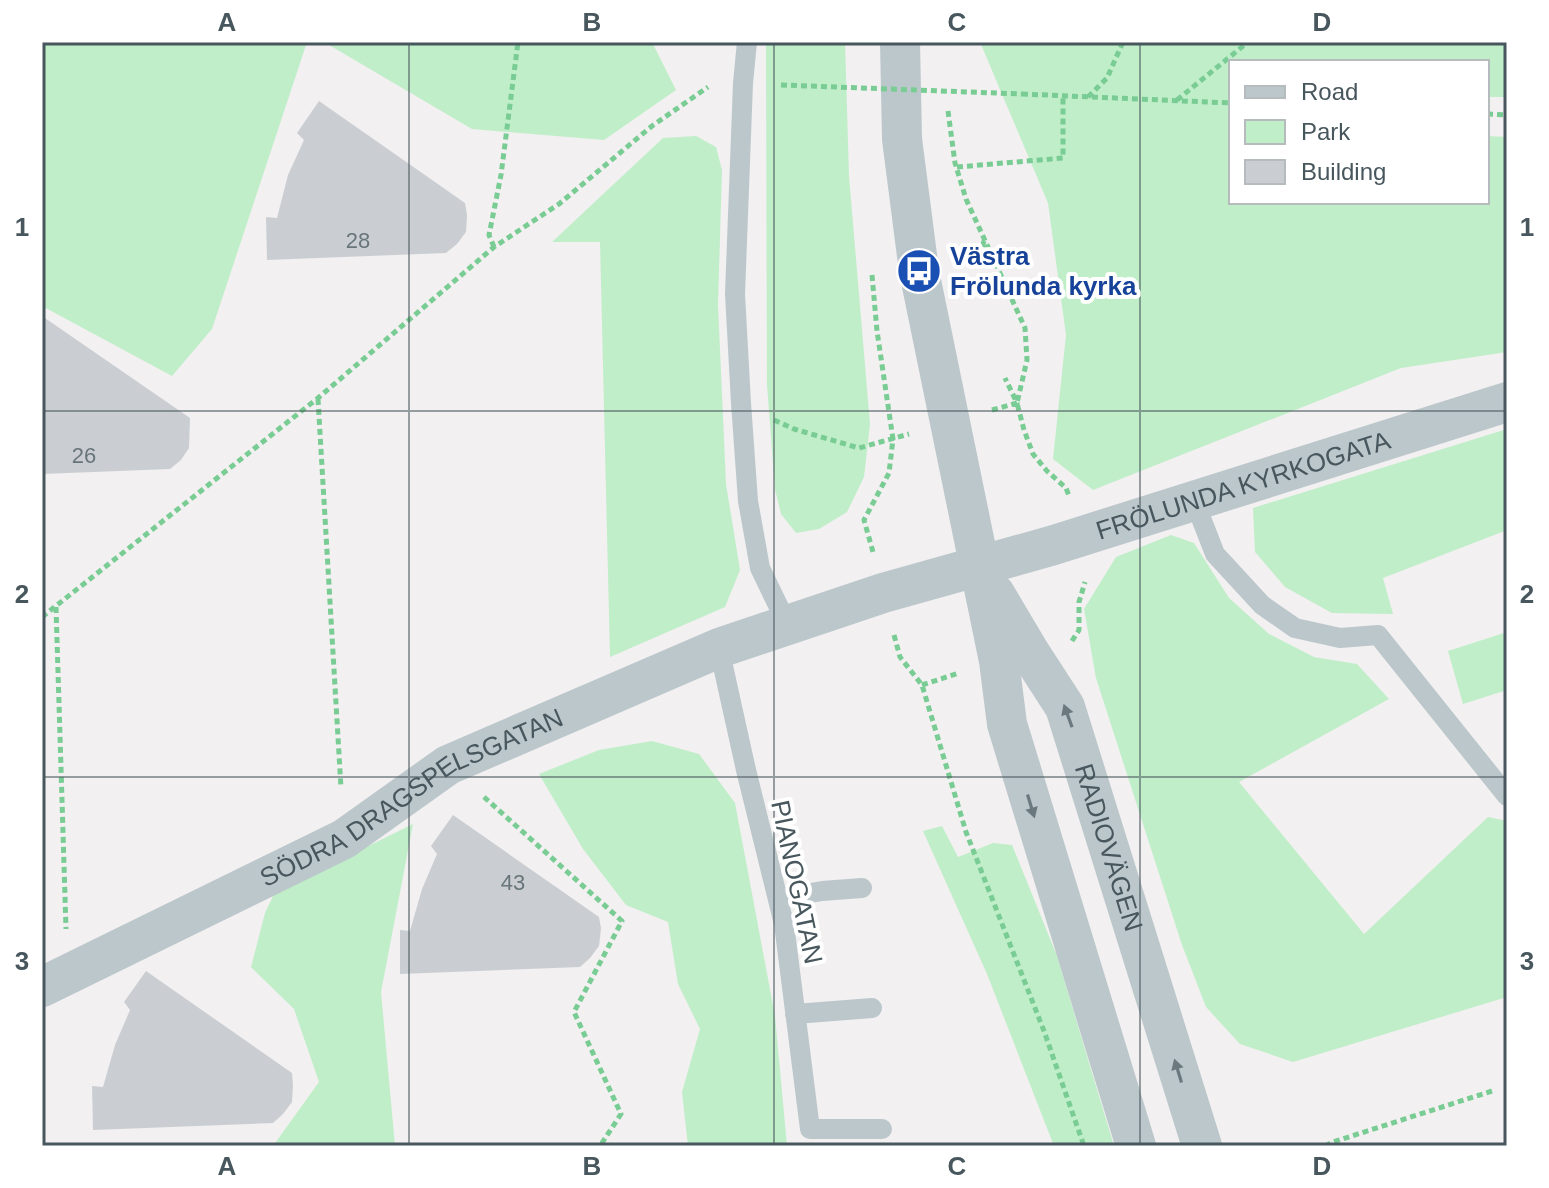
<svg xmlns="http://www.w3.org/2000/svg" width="1549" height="1188" font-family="Arial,sans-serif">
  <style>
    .green { fill: #c0eec9 }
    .building { fill: #caced2 }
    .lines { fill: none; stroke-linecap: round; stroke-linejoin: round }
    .path { stroke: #79cc93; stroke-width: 5; stroke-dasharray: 6 4; stroke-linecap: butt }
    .service { stroke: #bcc7cc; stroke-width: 20 }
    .minor { stroke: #bcc7cc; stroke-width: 40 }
    .path-bridge { stroke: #79cc93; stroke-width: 5; stroke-dasharray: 6 4; stroke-linecap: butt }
    .oneway { fill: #6b797e }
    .grid { fill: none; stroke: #48575d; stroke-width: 2; stroke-opacity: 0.55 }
    .labels { text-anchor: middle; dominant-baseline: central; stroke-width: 8; stroke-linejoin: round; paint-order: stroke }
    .number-label { font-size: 22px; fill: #68757a }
    .transit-label { font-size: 26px; font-weight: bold; fill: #164399; stroke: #fff; text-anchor: start }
    .street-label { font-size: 26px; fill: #48575d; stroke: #fff }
    .neatline { fill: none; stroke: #48575d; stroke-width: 3 }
    .grid-label { font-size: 26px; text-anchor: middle; font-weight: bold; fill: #48575d }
  </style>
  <rect width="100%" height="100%" fill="#f2f0f0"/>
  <path class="green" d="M 42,42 L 307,42 L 212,329 L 172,376 L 42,306 Z
    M 324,42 L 652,42 L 676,90 L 604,140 L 472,129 Z
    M 766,42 L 845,42 L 849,176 L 870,424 L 864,477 L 847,512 L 819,529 L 796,533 L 781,514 L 775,489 L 767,385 Z
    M 980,42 L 1507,42 L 1507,97 L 1487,97 L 1487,62 L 1231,62 L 1231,202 L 1487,202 L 1487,136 L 1507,137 L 1507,352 L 1401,368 L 1093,490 L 1053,459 L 1066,335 L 1048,203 Z
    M 696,136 L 716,147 L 722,170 L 718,305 L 726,484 L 740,570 L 725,607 L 610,657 L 600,242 L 552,242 L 663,138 Z
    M 1507,429 L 1507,530 L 1383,578 L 1393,614 L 1332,613 L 1285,587 L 1255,552 L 1253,508 Z
    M 1171,535 L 1194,543 L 1229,598 L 1269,634 L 1314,657 L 1357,664 L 1389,699 L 1239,782 L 1364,934 L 1488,817 L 1507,821 L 1507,997 L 1293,1062 L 1240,1044 L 1206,1007 L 1182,945 L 1096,678 L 1084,609 L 1116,557 Z
    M 1507,632 L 1507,690 L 1463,704 L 1448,651 Z
    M 652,741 L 699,754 L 735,803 L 775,1016 L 787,1146 L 688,1146 L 682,1092 L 700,1029 L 678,984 L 668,922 L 626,905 L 583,849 L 539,774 L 599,750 Z
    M 413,824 L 381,992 L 395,1146 L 273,1146 L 319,1082 L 294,1009 L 251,967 L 265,913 L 275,892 Z
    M 942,826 L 958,857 L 993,843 L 1012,845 L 1057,956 L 1114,1146 L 1054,1146 L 987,974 L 923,831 Z"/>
  <path class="building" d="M 319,101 L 465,203 L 467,215 L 466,232 L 457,244 L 446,253 L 267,260 L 266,217 L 277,218 L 288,175 L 304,140 L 297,133 Z
    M 42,316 L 190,418 L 189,448 L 181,460 L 170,469 L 42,474 Z
    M 453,815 L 599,917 L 601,928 L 599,946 L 590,958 L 580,967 L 400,974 L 400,930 L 410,931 L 422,889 L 437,854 L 431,846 Z
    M 146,971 L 292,1073 L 293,1085 L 292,1102 L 283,1114 L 273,1123 L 93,1130 L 92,1086 L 103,1087 L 115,1045 L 130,1010 L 124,1002 Z"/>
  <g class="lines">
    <path class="path" d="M 1022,94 L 1231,103
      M 1088,97 L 1107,78 L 1123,42
      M 1177,100 L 1248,42
      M 948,111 L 955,163 L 966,199 L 1025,328 L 1027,360 L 1017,403 L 1024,430 L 1033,454 L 1047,471 L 1066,488 L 1069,496
      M 1487,114 L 1507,115
      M 957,167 L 1063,158 L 1063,96
      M 494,247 L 489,235 L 501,175 L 518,42
      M 977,266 L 984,241
      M 872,275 L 877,331 L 893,439 L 889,473 L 864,520 L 873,552
      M 318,399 L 341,788
      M 992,410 L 1017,403 L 1005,378
      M 774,420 L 794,429 L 859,448 L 909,434
      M 56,607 L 66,929
      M 42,617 L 318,398 L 494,247 L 559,204 L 652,126 L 708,87
      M 894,635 L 900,657 L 922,685 L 966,832 L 1044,1031 L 1084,1146
      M 1072,641 L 1079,630 L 1079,602 L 1085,582
      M 922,685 L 959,673
      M 484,797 L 622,921 L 574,1012 L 621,1114 L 600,1146
      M 1325,1146 L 1333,1142 L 1492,1091"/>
    <path class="service" d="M 747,42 L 743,83 L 735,294 L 741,403 L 748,501 L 760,568 L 788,626
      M 1194,500 L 1215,554 L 1262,605 L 1295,628 L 1340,638 L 1378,635 L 1507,796
      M 719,648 L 746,770 L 784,924 L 810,1129 L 882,1129
      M 778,899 L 822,891 L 862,888
      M 795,1014 L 872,1008"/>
    <g class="minor">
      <path d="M 900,42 L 902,139 L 919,271 L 999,661 L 1007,724 L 1136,1146"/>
      <path id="s1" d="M 995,594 L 1030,653 L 1065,707 L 1202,1146"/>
      <path id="s2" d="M 42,987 L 344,839 L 448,765 L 719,648 L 883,593 L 1054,545 L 1507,402"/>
    </g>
    <path class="path-bridge" d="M 781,85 L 1022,94"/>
  </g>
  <defs><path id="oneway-solid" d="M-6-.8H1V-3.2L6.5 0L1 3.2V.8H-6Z" transform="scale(2)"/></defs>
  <g class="oneway">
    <use href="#oneway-solid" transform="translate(1068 716) rotate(-110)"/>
    <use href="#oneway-solid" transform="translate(1031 806) rotate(73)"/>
    <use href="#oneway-solid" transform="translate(1178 1071) rotate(-107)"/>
  </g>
  <path class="grid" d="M 409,42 L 409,1146M 774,42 L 774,1146M 1140,42 L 1140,1146M 42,411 L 1507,411M 42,777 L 1507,777"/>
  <defs>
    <g id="bus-disc" transform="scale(2.3)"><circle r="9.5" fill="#1a4fb4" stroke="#fff"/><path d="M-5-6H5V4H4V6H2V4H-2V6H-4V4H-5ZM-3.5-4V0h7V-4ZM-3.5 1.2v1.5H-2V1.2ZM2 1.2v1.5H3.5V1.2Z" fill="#fff"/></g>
  </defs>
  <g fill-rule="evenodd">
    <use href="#bus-disc" x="919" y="271"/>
  </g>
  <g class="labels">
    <g class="number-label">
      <text x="358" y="240">28</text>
      <text x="84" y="455">26</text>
      <text x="513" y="882">43</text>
    </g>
    <g class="transit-label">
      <text x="950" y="256">Västra<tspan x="950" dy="30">Frölunda kyrka</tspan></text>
    </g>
    <g class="street-label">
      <text stroke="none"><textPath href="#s2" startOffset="1308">FRÖLUNDA KYRKOGATA</textPath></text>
      <text stroke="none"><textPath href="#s2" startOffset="416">SÖDRA DRAGSPELSGATAN</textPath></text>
      <text stroke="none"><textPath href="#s1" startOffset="280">RADIOVÄGEN</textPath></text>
      <text transform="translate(797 882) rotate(78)">PIANOGATAN</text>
    </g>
  </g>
  <rect width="1549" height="1188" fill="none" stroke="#ffffff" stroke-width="88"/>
  <rect x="1229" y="60" width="260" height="144" fill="#ffffff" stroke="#b6bcbe" stroke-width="2"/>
  <rect x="1245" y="86" width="40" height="12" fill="#bcc7cc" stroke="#b6bcbe" stroke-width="2"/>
  <text x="1301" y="100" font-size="24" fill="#48575d">Road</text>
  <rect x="1245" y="120" width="40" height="24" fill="#c0eec9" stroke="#b6bcbe" stroke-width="2"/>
  <text x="1301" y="140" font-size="24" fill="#48575d">Park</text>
  <rect x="1245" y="160" width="40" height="24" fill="#caced2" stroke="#b6bcbe" stroke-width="2"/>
  <text x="1301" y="180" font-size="24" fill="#48575d">Building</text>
  <rect x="44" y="44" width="1461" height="1100" class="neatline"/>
  <g class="grid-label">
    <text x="227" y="31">A</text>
    <text x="592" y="31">B</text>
    <text x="957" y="31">C</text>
    <text x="1322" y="31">D</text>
    <text x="22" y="236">1</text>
    <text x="1527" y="236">1</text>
    <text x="22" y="603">2</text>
    <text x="1527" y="603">2</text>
    <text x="22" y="970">3</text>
    <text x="1527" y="970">3</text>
    <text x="227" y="1175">A</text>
    <text x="592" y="1175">B</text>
    <text x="957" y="1175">C</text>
    <text x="1322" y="1175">D</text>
  </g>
</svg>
